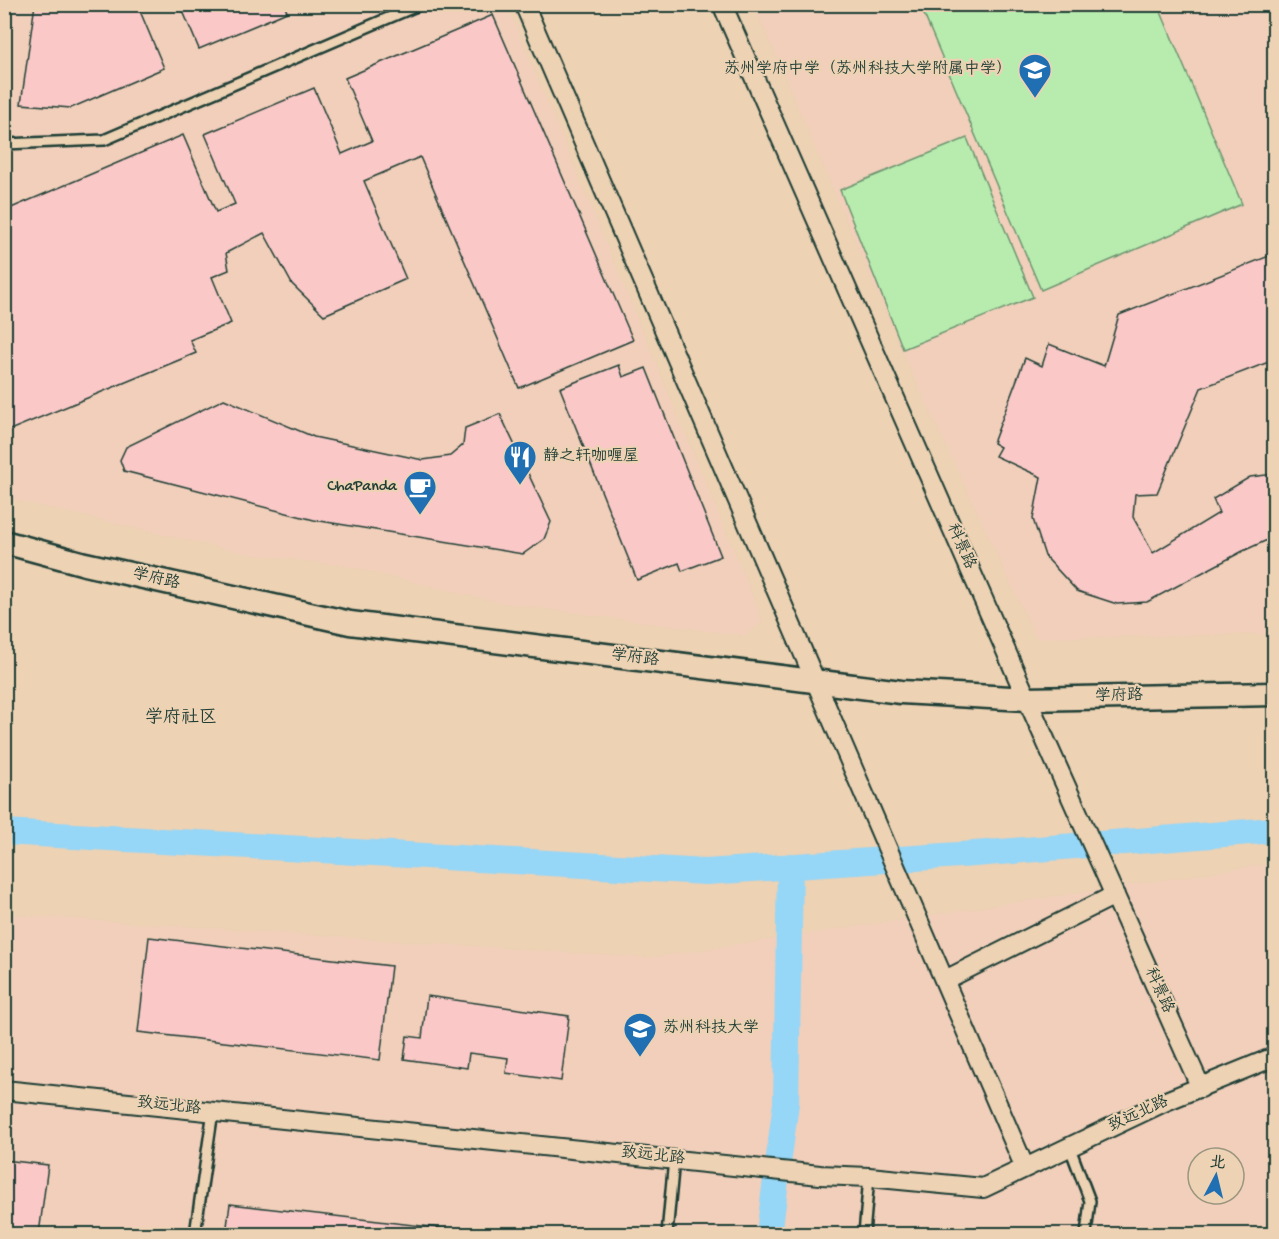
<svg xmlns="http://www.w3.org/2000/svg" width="1279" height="1239" font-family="'Gochi Hand','LXGW WenKai TC',sans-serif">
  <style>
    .built { fill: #f1cfba; fill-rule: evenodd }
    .green { fill: #b8ecae; stroke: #6c9471; stroke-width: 1.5 }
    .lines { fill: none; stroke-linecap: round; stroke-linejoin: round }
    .canal { stroke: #96d6f7; stroke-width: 26 }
    .building { fill: #fac9c7; stroke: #1f3d34; stroke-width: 1.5 }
    .service-casing { stroke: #1f3d34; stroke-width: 14 }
    .minor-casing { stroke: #1f3d34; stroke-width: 22 }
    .tertiary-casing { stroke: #1f3d34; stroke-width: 27 }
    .service { stroke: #edd2b4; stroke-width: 9 }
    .minor { stroke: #edd2b4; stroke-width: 18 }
    .tertiary { stroke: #edd2b4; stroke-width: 22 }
    .labels { text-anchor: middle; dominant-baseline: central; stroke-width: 4.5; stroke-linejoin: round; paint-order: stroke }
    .poi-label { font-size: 16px; fill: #1f3d34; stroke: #edd2b4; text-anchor: end }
    .street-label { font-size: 16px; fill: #1f3d34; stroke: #edd2b4 }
    .neighbourhood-label { font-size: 18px; fill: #1f3d34; stroke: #edd2b4 }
  </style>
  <rect width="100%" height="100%" fill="#edd2b4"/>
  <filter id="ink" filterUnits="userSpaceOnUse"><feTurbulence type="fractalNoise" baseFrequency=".0167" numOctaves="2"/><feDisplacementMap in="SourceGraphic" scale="12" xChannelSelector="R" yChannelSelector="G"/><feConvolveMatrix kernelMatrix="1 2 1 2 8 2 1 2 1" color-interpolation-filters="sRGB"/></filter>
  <g filter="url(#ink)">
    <path class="built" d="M 5,5 L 507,5 L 763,621 L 745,636 L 501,603 L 346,566 L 247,554 L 5,498 Z
      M 754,5 L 1274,5 L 1274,634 L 1036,638 L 906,360 Z
      M 1274,863 L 1274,1234 L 5,1234 L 4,914 L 647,958 ZM 1198,1158 L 1234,1158 L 1234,1194 L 1198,1194 Z"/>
    <path class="green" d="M 920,5 L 1158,5 L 1242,204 L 1041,290 Z
      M 967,138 L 1033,297 L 903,349 L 840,190 Z"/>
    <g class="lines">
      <path class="canal" d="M 4,832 L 706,872 L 974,854 L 1274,830
        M 769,1234 L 786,1103 L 790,866"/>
    </g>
    <path class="building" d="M 35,4 L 137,4 L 164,68 L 71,108 L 21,104 Z
      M 180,4 L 284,4 L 287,12 L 199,49 Z
      M 493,15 L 633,340 L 519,388 L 420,157 L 364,181 L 406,279 L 324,315 L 292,284 L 264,233 L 226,253 L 229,270 L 212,277 L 231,323 L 190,340 L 196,353 L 10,430 L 4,428 L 4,211 L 183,135 L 216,212 L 235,204 L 205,134 L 314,88 L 342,154 L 372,141 L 345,78 Z
      M 1274,254 L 1274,360 L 1201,388 L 1157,493 L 1135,494 L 1133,517 L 1153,553 L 1219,513 L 1213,499 L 1250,477 L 1274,474 L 1274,537 L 1243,551 L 1147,602 L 1117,604 L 1077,591 L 1045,556 L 1033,519 L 1041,477 L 995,456 L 1000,447 L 993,443 L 1025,358 L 1042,366 L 1049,344 L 1104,366 L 1119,315 Z
      M 619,365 L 623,377 L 646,368 L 721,556 L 682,571 L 679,563 L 637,580 L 560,388 Z
      M 224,399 L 314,437 L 423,460 L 450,456 L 463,445 L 465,428 L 500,414 L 551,522 L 544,539 L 523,554 L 314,520 L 124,471 L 120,460 L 126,447 Z
      M 149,937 L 391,966 L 380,1060 L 138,1032 Z
      M 427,996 L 569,1016 L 561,1081 L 506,1073 L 508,1058 L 469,1053 L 467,1068 L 404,1059 L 407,1036 L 422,1038 Z
      M 4,1160 L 48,1165 L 39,1234 L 4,1234 Z
      M 230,1204 L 492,1234 L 226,1234 Z"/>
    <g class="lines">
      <g class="service-casing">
        <path id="service" d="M 4,144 L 104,140 L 421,4
          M 1070,1148 L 1090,1201 L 1086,1234
          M 195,1234 L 213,1111
          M 667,1234 L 674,1159
          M 864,1234 L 869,1177"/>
      </g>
      <g class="minor-casing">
        <path id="minor" d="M 524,4 L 1025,1168
          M 722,4 L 1027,699 L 1201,1088
          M 945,980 L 1115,895
          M 4,1090 L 820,1175 L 869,1177 L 983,1188 L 1166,1101 L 1274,1057"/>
      </g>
      <g class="tertiary-casing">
        <path id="tertiary" d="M 4,542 L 85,564 L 350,623 L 901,692 L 1027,699 L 1274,694"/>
      </g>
      <use href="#service" class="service"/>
      <use href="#minor" class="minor"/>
      <use href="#tertiary" class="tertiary"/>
    </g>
  </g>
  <defs>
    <g id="school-pin" transform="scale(1.725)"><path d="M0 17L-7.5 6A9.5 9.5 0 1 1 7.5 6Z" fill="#1f6fb2" stroke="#edd2b4"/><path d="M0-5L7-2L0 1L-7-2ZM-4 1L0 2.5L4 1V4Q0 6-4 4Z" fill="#fff"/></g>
    <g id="restaurant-pin" transform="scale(1.725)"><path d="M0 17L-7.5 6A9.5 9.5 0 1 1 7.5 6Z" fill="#1f6fb2" stroke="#edd2b4"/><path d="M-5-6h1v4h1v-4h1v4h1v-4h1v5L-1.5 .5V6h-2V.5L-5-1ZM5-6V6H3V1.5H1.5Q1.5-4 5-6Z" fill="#fff"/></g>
    <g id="cafe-pin" transform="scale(1.725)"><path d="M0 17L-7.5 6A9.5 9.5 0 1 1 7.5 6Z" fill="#1f6fb2" stroke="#edd2b4"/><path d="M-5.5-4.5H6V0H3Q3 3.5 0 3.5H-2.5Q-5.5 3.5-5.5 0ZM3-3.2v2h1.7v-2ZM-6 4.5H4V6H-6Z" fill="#fff"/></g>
    <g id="university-pin" transform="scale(1.725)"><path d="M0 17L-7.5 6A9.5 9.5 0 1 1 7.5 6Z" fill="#1f6fb2" stroke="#edd2b4"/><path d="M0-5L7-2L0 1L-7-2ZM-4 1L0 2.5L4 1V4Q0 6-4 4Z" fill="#fff"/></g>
  </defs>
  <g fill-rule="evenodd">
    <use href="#school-pin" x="1035" y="70"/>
    <use href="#restaurant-pin" x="520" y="457"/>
    <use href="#cafe-pin" x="420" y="487"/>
    <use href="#university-pin" x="640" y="1029"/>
  </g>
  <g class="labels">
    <g class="poi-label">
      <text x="1012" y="70">苏州学府中学（苏州科技大学附属中学）</text>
      <text x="543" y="457" text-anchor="start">静之轩咖喱屋</text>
      <text x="397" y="487">ChaPanda</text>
      <text x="663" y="1029" text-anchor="start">苏州科技大学</text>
    </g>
    <g class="street-label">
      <text transform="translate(960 547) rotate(66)">科景路</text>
      <text transform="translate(156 580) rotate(13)">学府路</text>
      <text transform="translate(635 659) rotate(7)">学府路</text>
      <text transform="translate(1119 697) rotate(-1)">学府路</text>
      <text transform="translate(1158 991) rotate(66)">科景路</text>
      <text transform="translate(169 1107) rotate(6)">致远北路</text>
      <text transform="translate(1139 1115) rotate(-25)">致远北路</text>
      <text transform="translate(653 1157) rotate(6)">致远北路</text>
    </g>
    <g class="neighbourhood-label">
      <text x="181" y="718">学府社区</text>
    </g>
  </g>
  <rect width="1279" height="1239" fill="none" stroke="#edd2b4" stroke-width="24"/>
  <rect x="12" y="12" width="1255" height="1215" fill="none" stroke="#1f3d34" stroke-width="2" filter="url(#ink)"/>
  <g transform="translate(1216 1176) rotate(7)"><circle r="28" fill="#edd2b4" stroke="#9b9681" stroke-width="1.5"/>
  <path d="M0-4.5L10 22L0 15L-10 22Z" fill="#1f6fb2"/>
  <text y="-9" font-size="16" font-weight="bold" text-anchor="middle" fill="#1f3d34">北</text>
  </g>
</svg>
